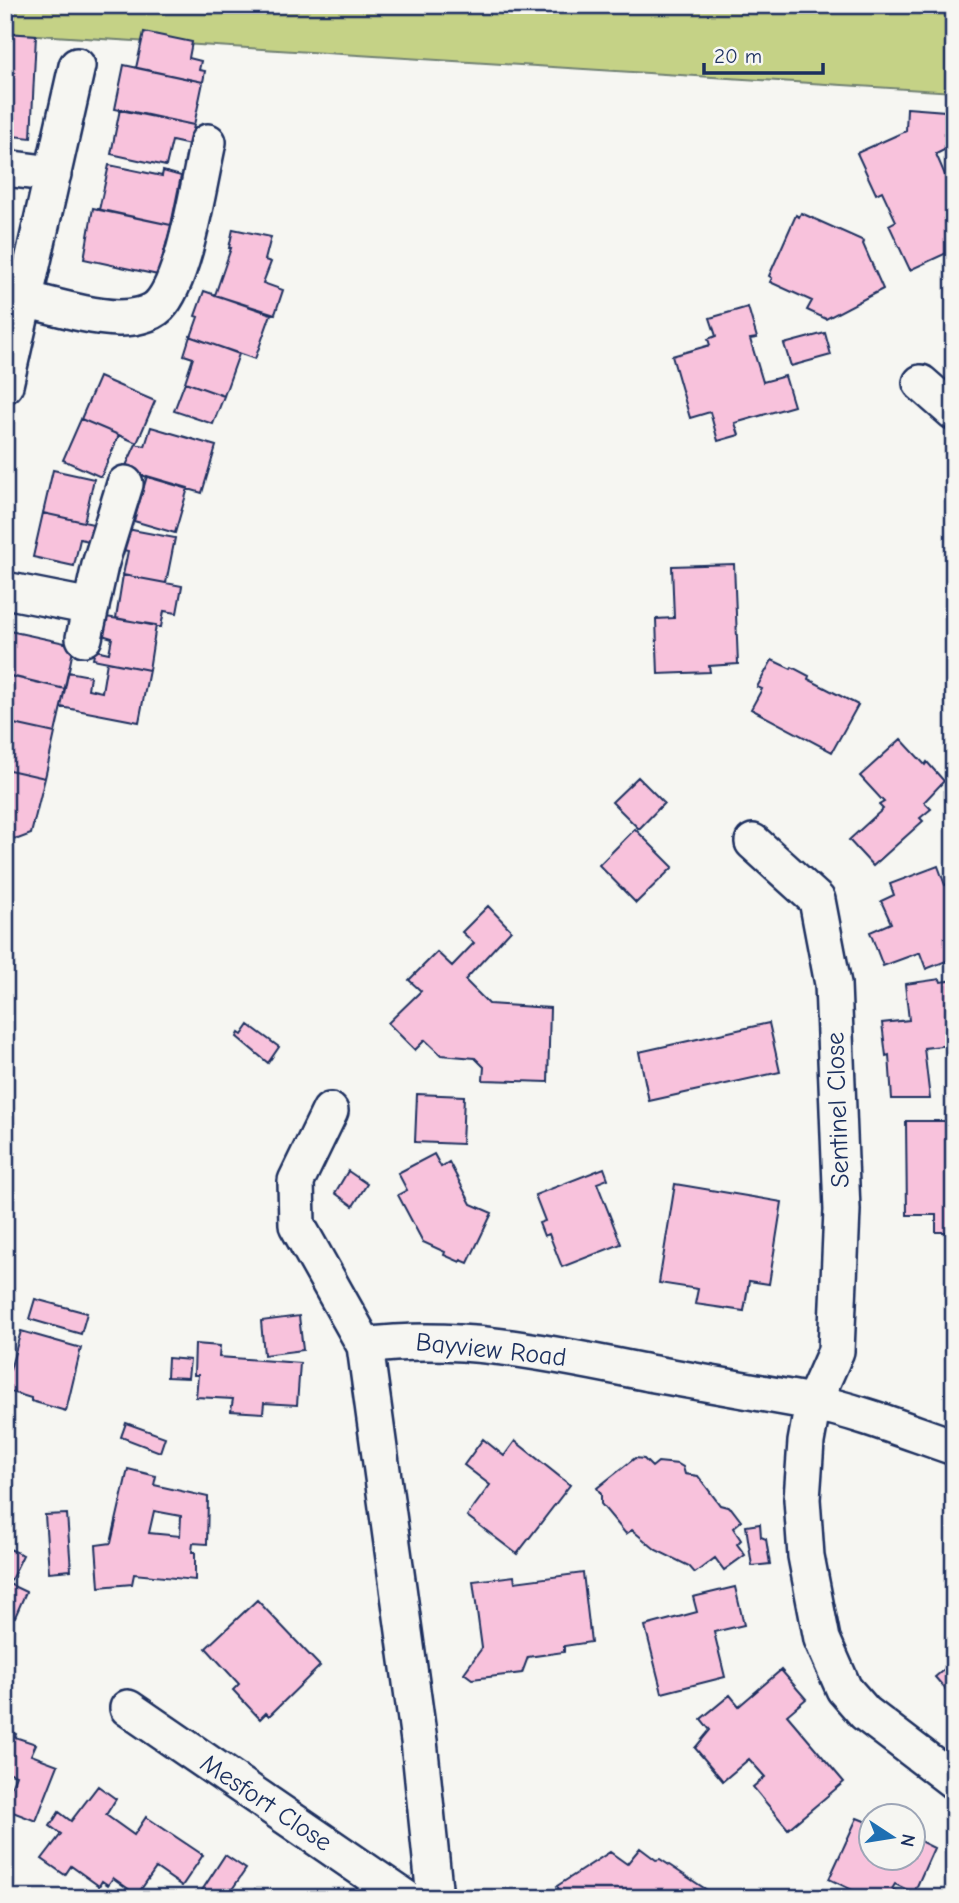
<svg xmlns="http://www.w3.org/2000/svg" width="959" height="1903" font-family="'Comic Neue',sans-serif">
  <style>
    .green { fill: #c5d286; stroke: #708072; stroke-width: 2 }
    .building { fill: #f8c2dc; stroke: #1b2f5e; stroke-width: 2; fill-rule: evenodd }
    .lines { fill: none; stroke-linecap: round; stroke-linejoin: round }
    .street-casing { stroke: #1b2f5e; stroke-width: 40 }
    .street { stroke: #f6f6f2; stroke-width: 35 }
    .labels { text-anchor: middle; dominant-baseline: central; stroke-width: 7; stroke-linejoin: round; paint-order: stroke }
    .street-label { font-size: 26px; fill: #1b2f5e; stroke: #f6f6f2 }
  </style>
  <rect width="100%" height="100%" fill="#f6f6f2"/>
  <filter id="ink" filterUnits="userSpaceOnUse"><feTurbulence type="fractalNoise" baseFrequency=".0143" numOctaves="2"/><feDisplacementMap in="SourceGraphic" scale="14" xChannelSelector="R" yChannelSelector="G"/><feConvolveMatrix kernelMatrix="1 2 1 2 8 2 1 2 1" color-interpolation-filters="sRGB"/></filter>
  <g filter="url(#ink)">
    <path class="green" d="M 5,5 L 954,5 L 954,92 L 5,33 Z"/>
    <path class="building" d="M 144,32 L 192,42 L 189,58 L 201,61 L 199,70 L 205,71 L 203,82 L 136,68 Z
      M 5,33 L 36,35 L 31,138 L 13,136 L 13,140 L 5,139 Z
      M 124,65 L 203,82 L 194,125 L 115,109 Z
      M 907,108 L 945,111 L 945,134 L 950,147 L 936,154 L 945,175 L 954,171 L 954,240 L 948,243 L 951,251 L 910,270 L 889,225 L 896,221 L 882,191 L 876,194 L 857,153 L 906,131 Z
      M 120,109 L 194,125 L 190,145 L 172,141 L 166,166 L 111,154 Z
      M 109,165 L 162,176 L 163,171 L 181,176 L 171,225 L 99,210 Z
      M 93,208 L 171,225 L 158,275 L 84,259 Z
      M 801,213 L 864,241 L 863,244 L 883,289 L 826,319 L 807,310 L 812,301 L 770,282 L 772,278 L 769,276 L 796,215 L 799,217 Z
      M 233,229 L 271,237 L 265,260 L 271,262 L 263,283 L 283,290 L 275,314 L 215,295 L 231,248 L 229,248 Z
      M 204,291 L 271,314 L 255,359 L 191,337 L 198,317 L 195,316 Z
      M 748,307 L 757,338 L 750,339 L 763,382 L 785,376 L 794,406 L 735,423 L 739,435 L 718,441 L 710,412 L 690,418 L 672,356 L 710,345 L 708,339 L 716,336 L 710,318 Z
      M 825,333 L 831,355 L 791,366 L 784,344 Z
      M 190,336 L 239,354 L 224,396 L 185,382 L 193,358 L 184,355 Z
      M 99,377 L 155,401 L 137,443 L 81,419 Z
      M 185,382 L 224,396 L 213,424 L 174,411 Z
      M 81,419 L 119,435 L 101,477 L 63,460 Z
      M 151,427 L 216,446 L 202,493 L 124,470 L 136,444 L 145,446 Z
      M 53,470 L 94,479 L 84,522 L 43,513 Z
      M 147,476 L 188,488 L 175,533 L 134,521 Z
      M 43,513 L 102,526 L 98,543 L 80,539 L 74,566 L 33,557 Z
      M 127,529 L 175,538 L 166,583 L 123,575 L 128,551 L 123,550 Z
      M 734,564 L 738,664 L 709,666 L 710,672 L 658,674 L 656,619 L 674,618 L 672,566 Z
      M 123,575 L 182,586 L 177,613 L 164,611 L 161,627 L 116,618 Z
      M 106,617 L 156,625 L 149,670 L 93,659 L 95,650 L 109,653 L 112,638 L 102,635 Z
      M 5,630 L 74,645 L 65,689 L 5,675 Z
      M 772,660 L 791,669 L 792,667 L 809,676 L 808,679 L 858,705 L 832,752 L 751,709 L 762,689 L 757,687 Z
      M 107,662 L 149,670 L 139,722 L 61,707 L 68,672 L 90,676 L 88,689 L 102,692 Z
      M 7,675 L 65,689 L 55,733 L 5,722 Z
      M 5,722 L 55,733 L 45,778 L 5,769 Z
      M 901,739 L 925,765 L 927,762 L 944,781 L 924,802 L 931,809 L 920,818 L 923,821 L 873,866 L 849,840 L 883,809 L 879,805 L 884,802 L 860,776 Z
      M 5,769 L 45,778 L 31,834 L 18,839 L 5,836 Z
      M 638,777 L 664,803 L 639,829 L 612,802 Z
      M 635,829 L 673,867 L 636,903 L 599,865 Z
      M 938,866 L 945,885 L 951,883 L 954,891 L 954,958 L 926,969 L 920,953 L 918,953 L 883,966 L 870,932 L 891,923 L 881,901 L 894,895 L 890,884 Z
      M 488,906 L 511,930 L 465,980 L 489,1004 L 550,1008 L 548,1082 L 483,1080 L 484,1067 L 475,1058 L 441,1055 L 425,1040 L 415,1050 L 388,1023 L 421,991 L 409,980 L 437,952 L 452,966 L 474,943 L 462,932 Z
      M 940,979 L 941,982 L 954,980 L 954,1051 L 951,1051 L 950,1045 L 924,1048 L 930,1099 L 892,1099 L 889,1055 L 886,1056 L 882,1023 L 909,1020 L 905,984 Z
      M 769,1023 L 780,1072 L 649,1101 L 639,1052 Z
      M 249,1025 L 279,1047 L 268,1063 L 237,1037 L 239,1033 L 242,1035 Z
      M 417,1094 L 464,1096 L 462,1144 L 415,1142 Z
      M 906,1121 L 954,1121 L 954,1232 L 936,1232 L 936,1215 L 907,1215 Z
      M 434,1154 L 441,1167 L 449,1162 L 471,1204 L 492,1213 L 468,1263 L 461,1260 L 460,1262 L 444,1255 L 445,1252 L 423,1242 L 398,1195 L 407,1190 L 398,1173 Z
      M 604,1168 L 608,1179 L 597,1183 L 621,1244 L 562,1267 L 549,1234 L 544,1236 L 539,1223 L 545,1221 L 535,1195 Z
      M 348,1171 L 367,1184 L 353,1206 L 335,1193 Z
      M 675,1184 L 782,1202 L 769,1284 L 749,1281 L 744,1311 L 695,1304 L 698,1289 L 659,1283 Z
      M 35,1299 L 87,1313 L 81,1334 L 29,1319 Z
      M 299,1316 L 303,1350 L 264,1355 L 261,1321 Z
      M 21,1331 L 81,1348 L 66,1411 L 31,1401 L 31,1398 L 5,1390 L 5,1369 L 10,1370 Z
      M 195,1344 L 220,1346 L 219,1357 L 300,1363 L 297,1405 L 264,1403 L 263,1413 L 231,1411 L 233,1399 L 196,1397 L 198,1375 L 194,1375 Z
      M 168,1358 L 190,1360 L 188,1378 L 167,1377 Z
      M 126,1423 L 165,1437 L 160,1452 L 121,1437 Z
      M 483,1439 L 504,1456 L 515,1441 L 570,1485 L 517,1554 L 467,1516 L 490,1485 L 464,1465 Z
      M 635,1458 L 644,1459 L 652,1467 L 658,1462 L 678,1464 L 683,1467 L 685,1474 L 698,1476 L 720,1505 L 731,1508 L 741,1521 L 733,1528 L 741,1540 L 737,1544 L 745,1555 L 724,1570 L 715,1558 L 695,1573 L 689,1566 L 656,1550 L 632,1530 L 626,1534 L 601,1504 L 601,1494 L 597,1488 Z
      M 128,1469 L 156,1476 L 154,1485 L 208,1497 L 207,1544 L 193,1543 L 192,1552 L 195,1552 L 195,1580 L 134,1574 L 132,1584 L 99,1587 L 96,1545 L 111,1543 ZM 154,1511 L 181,1516 L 180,1536 L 149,1533 Z
      M 67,1514 L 71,1570 L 49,1572 L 45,1515 Z
      M 760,1524 L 761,1537 L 766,1539 L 770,1564 L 752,1566 L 746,1526 Z
      M 5,1547 L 23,1555 L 9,1584 L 26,1592 L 15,1617 L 9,1615 L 5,1623 Z
      M 583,1573 L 591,1642 L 564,1646 L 564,1652 L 528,1657 L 522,1673 L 472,1679 L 464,1673 L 482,1648 L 473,1581 L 514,1576 L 515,1582 Z
      M 735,1587 L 744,1625 L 714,1632 L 725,1677 L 662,1693 L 645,1626 L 697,1612 L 693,1597 Z
      M 257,1600 L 320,1666 L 269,1716 L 266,1713 L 260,1719 L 233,1690 L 239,1684 L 206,1648 Z
      M 954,1661 L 954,1699 L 935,1677 Z
      M 781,1670 L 806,1699 L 787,1715 L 844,1782 L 788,1829 L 753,1787 L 765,1777 L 749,1759 L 723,1781 L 695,1748 L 710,1730 L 701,1719 L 730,1695 L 739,1706 Z
      M 5,1730 L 16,1734 L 15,1737 L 36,1744 L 31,1755 L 58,1765 L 36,1821 L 5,1809 L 5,1802 L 16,1775 L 5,1771 Z
      M 98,1786 L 116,1799 L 106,1815 L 134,1835 L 146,1817 L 203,1855 L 182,1886 L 156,1868 L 137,1895 L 113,1878 L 108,1885 L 102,1881 L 99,1886 L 71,1866 L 65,1875 L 42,1859 L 61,1834 L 50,1826 L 59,1812 L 71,1821 Z
      M 857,1818 L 872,1824 L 872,1857 L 914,1857 L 914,1838 L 934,1848 L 914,1893 L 895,1884 L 892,1889 L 909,1898 L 869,1898 L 829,1879 Z
      M 640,1848 L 656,1860 L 660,1859 L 713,1894 L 710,1898 L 564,1898 L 557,1886 L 610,1852 L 627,1864 Z
      M 225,1855 L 246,1869 L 226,1898 L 197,1898 Z
      M 255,1889 L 268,1898 L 249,1898 Z"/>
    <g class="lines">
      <g class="street-casing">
        <path id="street" d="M 5,168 L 53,174
          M 24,299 C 54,306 88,317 119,318 C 132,318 150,315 159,306 C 185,280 199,181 208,142
          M 921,383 L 954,412
          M 5,385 L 77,66
          M 5,590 L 91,607
          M 84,638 L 100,565 L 125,484
          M 753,842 L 817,900 L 833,984 L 842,1210 L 836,1351 L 813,1403 L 806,1442 L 802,1499 L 806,1556 L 822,1639 L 844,1689 L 865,1713 L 954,1781
          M 330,1111 L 296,1181 L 297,1225 L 365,1346
          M 128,1708 L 405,1898
          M 435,1898 L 419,1741 L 365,1346 C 461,1333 555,1354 649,1373 C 703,1383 758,1392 812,1402 C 860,1412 907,1431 954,1447"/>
      </g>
      <use href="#street" class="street"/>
    </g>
  </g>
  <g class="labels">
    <g class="street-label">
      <text transform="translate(838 1110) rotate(-92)">Sentinel Close</text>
      <text transform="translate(491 1350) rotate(6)">Bayview Road</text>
      <text transform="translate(266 1803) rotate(34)">Mesfort Close</text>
    </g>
  </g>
  <rect width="959" height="1903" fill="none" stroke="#f6f6f2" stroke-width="28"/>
  <rect x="14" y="14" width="931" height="1875" fill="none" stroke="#1b2f5e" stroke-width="2.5" filter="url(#ink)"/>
  <g transform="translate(892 1837) rotate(102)"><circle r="33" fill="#f6f6f2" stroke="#9ea6b7" stroke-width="2"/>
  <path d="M0-5L12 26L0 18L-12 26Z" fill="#1f6fb2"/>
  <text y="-10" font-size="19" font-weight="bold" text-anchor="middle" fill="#1b2f5e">N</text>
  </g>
  <path d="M704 63v10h119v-10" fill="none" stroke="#1b2f5e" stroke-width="3.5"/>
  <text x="714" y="63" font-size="21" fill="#1b2f5e" stroke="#f6f6f2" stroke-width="5" paint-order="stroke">20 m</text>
</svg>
